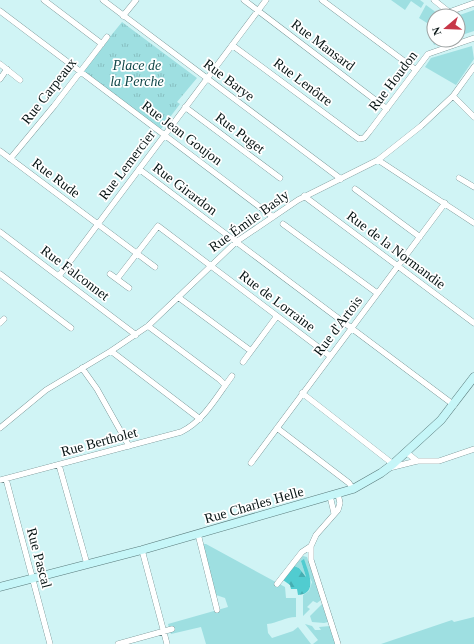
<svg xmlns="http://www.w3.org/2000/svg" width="474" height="644" font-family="Georgia,serif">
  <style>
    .grass { fill: #9edfe1 }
    .forest { fill: url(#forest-firs) }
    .park { fill: url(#park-tufts) }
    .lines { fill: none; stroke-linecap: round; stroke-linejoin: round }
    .street-casing { stroke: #597a7b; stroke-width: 6 }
    .secondary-casing { stroke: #597a7b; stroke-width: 9 }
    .street { stroke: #fff; stroke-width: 5.5 }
    .secondary { stroke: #c6f6f8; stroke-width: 8 }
    .labels { text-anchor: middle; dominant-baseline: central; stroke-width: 3.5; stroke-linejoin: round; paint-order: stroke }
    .street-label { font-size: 14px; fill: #071414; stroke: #fff }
    .park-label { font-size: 14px; font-style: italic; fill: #104749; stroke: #fff }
  </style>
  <defs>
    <pattern id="forest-firs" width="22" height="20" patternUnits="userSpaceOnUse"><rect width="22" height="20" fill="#51ccd0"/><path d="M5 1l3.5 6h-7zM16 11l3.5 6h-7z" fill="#45aeb2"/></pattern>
    <pattern id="park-tufts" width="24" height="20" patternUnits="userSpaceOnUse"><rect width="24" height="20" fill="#9edfe1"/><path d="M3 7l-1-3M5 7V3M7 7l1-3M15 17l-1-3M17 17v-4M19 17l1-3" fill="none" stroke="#87bec0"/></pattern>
  </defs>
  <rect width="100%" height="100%" fill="#d0f4f5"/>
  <path class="grass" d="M 391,0 L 420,0 L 424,3 L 421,8 L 411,1 L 405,10 Z
    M 426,5 L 441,16 L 434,16 L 434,21 L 427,23 L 419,18 Z
    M 474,10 L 474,31 L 459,36 L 457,16 Z
    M 434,23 L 434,40 L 449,40 L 434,45 L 427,26 Z
    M 472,46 L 474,59 L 456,85 L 425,67 L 431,58 Z
    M 203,544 L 206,544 L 285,587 L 286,598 L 296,598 L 296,617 C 285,617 278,623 267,624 L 268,633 L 272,638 L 293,631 L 298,627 L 311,644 L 206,644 L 201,627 L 171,634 L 168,624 L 228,607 L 225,598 L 216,595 Z
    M 303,556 L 307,557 L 321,600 L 317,603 L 313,601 L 307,607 L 310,609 L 303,616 L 303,595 L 309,591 L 312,582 L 301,561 L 306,577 L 299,568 L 294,566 Z
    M 322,604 L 328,622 L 324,623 L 312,622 L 310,616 Z
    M 474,617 L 474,644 L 381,644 L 452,620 L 454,622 Z
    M 305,624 L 312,626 L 315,630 L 321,630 L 319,627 L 330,626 L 335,644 L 313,644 L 318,640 Z"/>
  <path class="forest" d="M 304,559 C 308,571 319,594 298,595 L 297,589 L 291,589 L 290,585 L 283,580 L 294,566 L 299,568 L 306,577 L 301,561 Z"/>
  <path class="park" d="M 122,22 L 197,78 L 177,102 L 180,104 L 161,129 L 85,73 L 84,69 Z"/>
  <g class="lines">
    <g class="street-casing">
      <path id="street" d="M 44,0 L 102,44
        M 103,0 L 341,179
        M 244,0 L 387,109
        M 322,0 L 416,70
        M 434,0 L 449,12 L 450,16
        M 0,11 L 273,217
        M 449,12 L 474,3
        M 123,16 L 136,0
        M 232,45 L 359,139 L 364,138 L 369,132 L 428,54 L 474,38
        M 0,64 L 20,80
        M 0,79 L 7,69
        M 453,96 L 474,117
        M 185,107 L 280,178
        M 0,151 L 155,267
        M 10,159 L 54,106 L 107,37
        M 378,160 L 474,223
        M 139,169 L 454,405
        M 459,178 L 474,187
        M 355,189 L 420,237
        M 304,196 L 474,323
        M 283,224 L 377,293
        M 0,232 L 136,335
        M 0,274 L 71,328
        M 110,274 L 129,288
        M 59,276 L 266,0
        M 117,279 L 158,226 L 330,356
        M 178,297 L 251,351
        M 0,323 L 4,319
        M 148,326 L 219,379 L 225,385
        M 111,351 L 200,419
        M 243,362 L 277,316
        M 82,368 L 97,389 L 129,446
        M 302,393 L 393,464
        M 0,428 L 46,390 L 111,351 L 148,326 L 236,242 L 298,200 L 378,160 L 421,126 L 453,96 L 474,67
        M 277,428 L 349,483 L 353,489
        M 406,452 L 417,461
        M 251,463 L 445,203
        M 59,465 L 87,564
        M 389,468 L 417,461 L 439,461 L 474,449
        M 6,479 L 50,644
        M 0,480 L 181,432 C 204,421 217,396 232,376
        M 330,496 L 334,513
        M 198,534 L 217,610
        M 311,546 L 311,560 L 338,644
        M 142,550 L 167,644
        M 277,584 L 302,552 L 311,546 L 316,535 L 338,510 L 340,503 L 338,494
        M 118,644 L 172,629"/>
    </g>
    <g class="secondary-casing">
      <path id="secondary" d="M 0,587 L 142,550 L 353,489 L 381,473 L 393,464 L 441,420 L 474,377"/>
    </g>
    <use href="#street" class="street"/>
    <use href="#secondary" class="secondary"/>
  </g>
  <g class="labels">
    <g class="street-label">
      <text transform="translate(323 45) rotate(37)">Rue Mansard</text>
      <text transform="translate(229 80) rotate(37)">Rue Barye</text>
      <text transform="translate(393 81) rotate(-53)">Rue Houdon</text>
      <text transform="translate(303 82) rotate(37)">Rue Lenôtre</text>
      <text transform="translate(49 91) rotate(-52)">Rue Carpeaux</text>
      <text transform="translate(182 133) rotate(37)">Rue Jean Goujon</text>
      <text transform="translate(240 133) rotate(37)">Rue Puget</text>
      <text transform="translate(127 165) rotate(-53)">Rue Lemercier</text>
      <text transform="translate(56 178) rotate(37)">Rue Rude</text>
      <text transform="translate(185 189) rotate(37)">Rue Girardon</text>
      <text transform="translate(249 221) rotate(-36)">Rue Émile Basly</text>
      <text transform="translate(396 250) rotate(37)">Rue de la Normandie</text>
      <text transform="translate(75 273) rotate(37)">Rue Falconnet</text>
      <text transform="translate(277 301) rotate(37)">Rue de Lorraine</text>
      <text transform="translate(338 326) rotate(-53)">Rue d'Artois</text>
      <text transform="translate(99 442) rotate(-15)">Rue Bertholet</text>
      <text transform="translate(254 505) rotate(-16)">Rue Charles Helle</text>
      <text transform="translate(39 558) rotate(75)">Rue Pascal</text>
    </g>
    <g class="park-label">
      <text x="137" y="65">Place de<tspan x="137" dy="16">la Perche</tspan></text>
    </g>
  </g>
  <g transform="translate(446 28) rotate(251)"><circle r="19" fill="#ffffff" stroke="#9ca1a1"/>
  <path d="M0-3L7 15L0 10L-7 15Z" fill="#c73748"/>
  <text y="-6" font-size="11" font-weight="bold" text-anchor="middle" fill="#071414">N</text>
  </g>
</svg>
